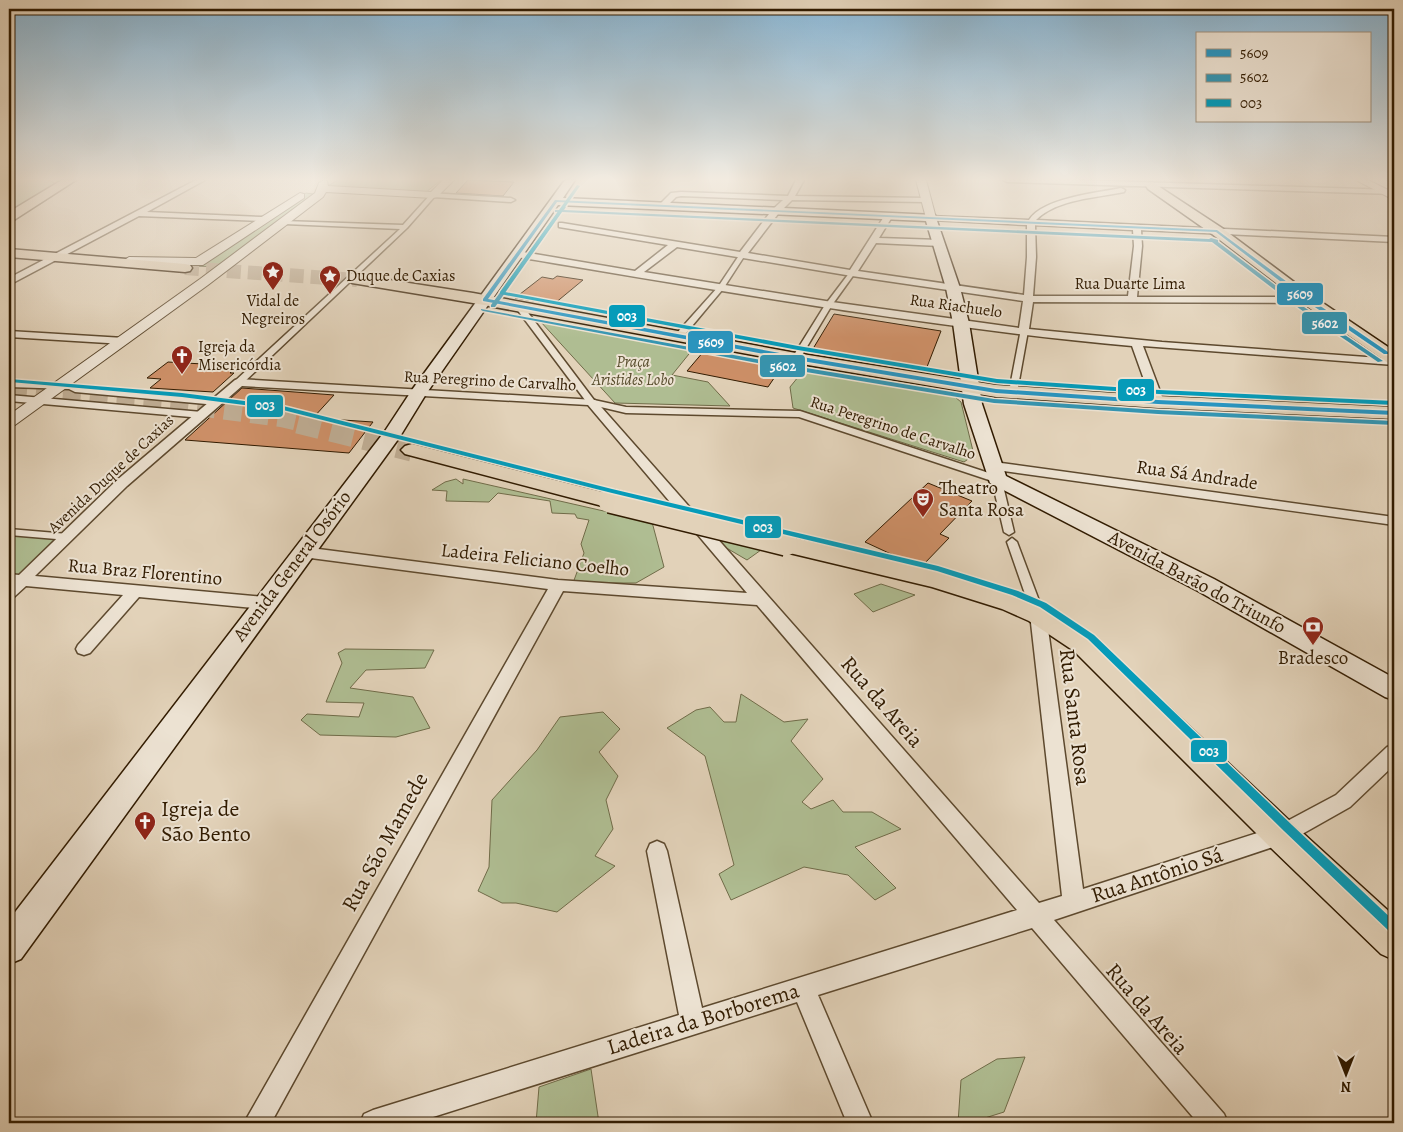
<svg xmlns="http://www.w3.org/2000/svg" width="1403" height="1132" font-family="Alegreya,serif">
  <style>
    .green { fill: #afbd92; stroke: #706c49 }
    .building { fill: #ce9068; stroke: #311b00 }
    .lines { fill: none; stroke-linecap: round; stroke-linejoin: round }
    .pedestrian-tunnel { stroke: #bfad94; stroke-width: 8; stroke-dasharray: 8 4; stroke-linecap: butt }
    .primary-tunnel-far2 { stroke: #bfad94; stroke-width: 14; stroke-dasharray: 14 7; stroke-linecap: butt }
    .primary-tunnel-far1 { stroke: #bfad94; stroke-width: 18; stroke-dasharray: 18 9; stroke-linecap: butt }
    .primary-tunnel { stroke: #bfad94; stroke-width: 23; stroke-dasharray: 23 11; stroke-linecap: butt }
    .pedestrian-casing { stroke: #5d492e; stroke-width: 3 }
    .minor-casing { stroke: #5d492e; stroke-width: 3 }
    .tertiary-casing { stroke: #5d492e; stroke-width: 2 }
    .secondary-casing { stroke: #311b00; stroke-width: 3 }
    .primary-casing { stroke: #311b00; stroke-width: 3 }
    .pedestrian { fill: #ece2d2; fill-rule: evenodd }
    .minor { fill: #ece2d2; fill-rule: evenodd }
    .tertiary { fill: #ece2d2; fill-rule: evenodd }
    .secondary { fill: #ece2d2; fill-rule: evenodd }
    .primary { fill: #e2d2b9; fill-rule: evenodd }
    .primary-bridge-casing { stroke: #311b00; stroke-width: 26; stroke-linecap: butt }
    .primary-bridge { stroke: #e2d2b9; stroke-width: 23 }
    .bus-1-casing { stroke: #ece2d2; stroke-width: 3 }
    .bus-2-casing { stroke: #ece2d2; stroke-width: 3 }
    .bus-3-casing { stroke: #ece2d2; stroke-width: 3 }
    .bus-1 { fill: #2995c0; fill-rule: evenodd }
    .bus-2 { fill: #3595b1; fill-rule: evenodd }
    .bus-3 { fill: #059bb9; fill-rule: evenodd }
    .labels { text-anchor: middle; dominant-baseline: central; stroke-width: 4; stroke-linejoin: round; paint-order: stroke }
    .far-poi-label { font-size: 16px; fill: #311b00; stroke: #ece2d2; text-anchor: start }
    .far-street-label { font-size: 16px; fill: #311b00; stroke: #ece2d2 }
    .far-park-label { font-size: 16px; font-style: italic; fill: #574c2c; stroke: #ece2d2 }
    .street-label { font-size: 19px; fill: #311b00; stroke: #ece2d2 }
    .poi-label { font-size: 19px; fill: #311b00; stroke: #ece2d2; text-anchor: start }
    .near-street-label { font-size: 22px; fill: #311b00; stroke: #ece2d2 }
    .near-poi-label { font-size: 22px; fill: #311b00; stroke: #ece2d2; text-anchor: start }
    .line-badge { stroke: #ece2d2; stroke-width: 2 }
    .badge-label { font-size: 14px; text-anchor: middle; font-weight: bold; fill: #fff }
  </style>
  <rect width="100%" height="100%" fill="#e2d2b9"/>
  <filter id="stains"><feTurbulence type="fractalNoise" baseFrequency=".004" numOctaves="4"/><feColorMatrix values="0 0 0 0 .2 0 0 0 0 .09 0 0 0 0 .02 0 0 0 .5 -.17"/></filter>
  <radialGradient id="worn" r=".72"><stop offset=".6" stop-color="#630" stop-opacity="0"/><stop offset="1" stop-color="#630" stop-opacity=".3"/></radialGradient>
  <path class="green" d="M 9,180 L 48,180 L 53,182 L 54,186 L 9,212 Z
    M 338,180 L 441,180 L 425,193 L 326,187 Z
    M 306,193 L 319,195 L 223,267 L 188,266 Z
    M 540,321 L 693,349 L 672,375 L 708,382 L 730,406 L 615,403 Z
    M 807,366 L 949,392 L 961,402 L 974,455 L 964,462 L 793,408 L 790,387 Z
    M 456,479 L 463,484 L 463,479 L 652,522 L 664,567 L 636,583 L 573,583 L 584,553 L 581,544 L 589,520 L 577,518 L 575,514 L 552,513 L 550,501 L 498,493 L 489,502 L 446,501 L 447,491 L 432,490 L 445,482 Z
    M 9,532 L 68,537 L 23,580 L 9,579 Z
    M 726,533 L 768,545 L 747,560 L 718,543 Z
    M 881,584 L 915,595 L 873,612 L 854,594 Z
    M 345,649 L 434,650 L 425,668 L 366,670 L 350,688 L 413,697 L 430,728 L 396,737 L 320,735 L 301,720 L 307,714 L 359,717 L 364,703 L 326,702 L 342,663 L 338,653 Z
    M 741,694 L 784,722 L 808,719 L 791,741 L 823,779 L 802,802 L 811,809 L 833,800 L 843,812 L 872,812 L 901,829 L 855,847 L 896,888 L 875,900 L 848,875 L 804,867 L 731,900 L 719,874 L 734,865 L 705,756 L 667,728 L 696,710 L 710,707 L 724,722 L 736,722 Z
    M 603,712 L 620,729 L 599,752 L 618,776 L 606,800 L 613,829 L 595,856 L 615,866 L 557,912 L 516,903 L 502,903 L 478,891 L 489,867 L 492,800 L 537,750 L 560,717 Z
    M 1025,1057 L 1004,1112 L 969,1123 L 958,1123 L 961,1080 L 997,1059 Z
    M 591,1069 L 599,1123 L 536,1123 L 539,1087 Z"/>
  <path class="building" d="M 468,180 L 514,182 L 503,196 L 456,193 Z
    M 557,276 L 583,280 L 554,304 L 515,298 L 542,277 L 553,279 Z
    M 834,314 L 941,331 L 925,372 L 903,368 L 905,365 L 836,353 L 834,356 L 811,352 Z
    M 704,351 L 783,365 L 768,387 L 687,371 Z
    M 168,362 L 238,366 L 230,373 L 234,373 L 213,392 L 150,388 L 161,379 L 147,378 Z
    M 242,388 L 334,395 L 313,418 L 373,422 L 349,453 L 185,440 Z
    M 928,483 L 972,501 L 940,534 L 949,538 L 923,565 L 906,561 L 865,542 Z"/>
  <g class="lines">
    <path class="pedestrian-tunnel" d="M 39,388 L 67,390"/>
    <path class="primary-tunnel-far2" d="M 185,268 L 357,280"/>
    <path class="primary-tunnel-far1" d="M 9,390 L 181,405 L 281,418 L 303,423"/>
    <path class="primary-tunnel" d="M 298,422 L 412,450"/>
    <g class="pedestrian-casing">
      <path id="pedestrian" d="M 431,194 L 436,195 L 407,228 L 242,384 L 236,384 L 236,380 L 400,229 L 285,224 L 282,222 L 283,221 L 403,225 Z
        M 740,254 L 745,255 L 723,289 L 682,338 L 676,338 L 676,334 L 718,287 Z
        M 850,272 L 855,273 L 832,305 L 799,360 L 793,360 L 792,358 L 825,305 Z
        M 517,306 L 523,306 L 594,400 L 626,407 L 800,411 L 1001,477 L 1014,532 L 1009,535 L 1004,532 L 992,481 L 799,417 L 626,413 L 588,404 L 516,308 Z
        M 1021,329 L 1028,331 L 1017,392 L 1013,395 L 1009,392 Z
        M 9,382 L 71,384 L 77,387 L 217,399 L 221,402 L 217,405 L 75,392 L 69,389 L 9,387 Z
        M 9,395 L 202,412 L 206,415 L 202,418 L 9,401 Z
        M 9,529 L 68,534 L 73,537 L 68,540 L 9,535 Z
        M 1012,538 L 1017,542 L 1044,614 L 1042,617 L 1034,617 L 1032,614 L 1007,542 Z"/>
    </g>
    <g class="minor-casing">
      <path id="minor" d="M 196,180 L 205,180 L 147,212 L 262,217 L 266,219 L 262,221 L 139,216 L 9,285 L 9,278 Z
        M 796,180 L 804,180 L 795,196 L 926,198 L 930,200 L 926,202 L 792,200 L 778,214 L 748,253 L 850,270 L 885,215 L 888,215 L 892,217 L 879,238 L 940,240 L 944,243 L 940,246 L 876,243 L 858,271 L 1024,295 L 1027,257 L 1027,225 L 931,220 L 928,220 L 928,216 L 1029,220 C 1043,198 1096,193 1121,188 L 1125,190 L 1124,192 C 1096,198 1057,199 1036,220 L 1394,237 L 1394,242 L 1141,230 L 1142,246 L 1137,297 L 1308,297 L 1313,300 L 1308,303 L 1033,302 L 1029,329 L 1162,342 L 1394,359 L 1394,365 L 1143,346 L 1164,402 L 1158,406 L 1152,402 L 1132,346 C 925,327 721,291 517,257 L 513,254 L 517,251 L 635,271 L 668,245 L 559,227 L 559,223 L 562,223 L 740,252 L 772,210 L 783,200 L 681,196 L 676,197 L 665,208 L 658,206 L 671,193 L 681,192 L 788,196 ZM 1035,225 L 1133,230 L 1134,246 L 1128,296 L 1033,296 L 1036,257 ZM 677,247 L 852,276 L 1023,301 L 1019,328 L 832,302 L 644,272 Z
        M 1003,180 L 1076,180 L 1394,190 L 1394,194 L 1007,182 Z
        M 430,193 L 511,198 L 515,200 L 511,202 L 433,197 L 429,195 Z
        M 9,331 L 124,338 L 129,341 L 124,344 L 9,337 Z
        M 239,379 L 595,400 L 1039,903 L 1062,896 L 1030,614 L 1032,610 L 1038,608 L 1044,610 L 1046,614 L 1083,889 L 1276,827 L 1336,795 L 1387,747 L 1394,745 L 1394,765 L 1350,807 L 1288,842 L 1054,920 L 1224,1114 L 1228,1123 L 1198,1123 L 1032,928 L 818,995 L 873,1123 L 847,1123 L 797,1002 L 414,1123 L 360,1123 L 364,1114 L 373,1110 L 679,1015 L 647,851 L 650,844 L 657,841 L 664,844 L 667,851 L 702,1008 L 1017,910 L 757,605 L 563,591 L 271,1123 L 244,1123 L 548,589 L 303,557 L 298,555 L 296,552 L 298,549 L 303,547 L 558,580 L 747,593 L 588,405 L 242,386 L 127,486 L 35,576 L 264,597 L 270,599 L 272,603 L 270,607 L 264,609 L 139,597 L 90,653 L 84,655 L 78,653 L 76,649 L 78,645 L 123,595 L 26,586 L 14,597 L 9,598 L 9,574 L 19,575 L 117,480 L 235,380 Z
        M 994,462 L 1394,517 L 1394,525 L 989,469 L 988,466 Z"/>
    </g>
    <g class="tertiary-casing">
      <path id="tertiary" d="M 324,180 L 327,181 L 328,186 L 431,192 L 443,180 L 454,180 L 437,197 L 433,198 L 326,192 L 323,197 L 208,285 L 15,425 L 9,427 L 9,415 L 200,279 L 315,193 L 319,183 Z
        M 916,180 L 926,180 L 936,218 L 935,220 L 927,220 L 926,218 Z
        M 1356,180 L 1368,180 L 1394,193 L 1394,200 Z
        M 300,193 L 304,194 L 304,198 L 203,265 L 129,265 L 123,261 L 129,257 L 196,258 Z"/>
    </g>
    <g class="secondary-casing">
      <path id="secondary" d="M 565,180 L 575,180 L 563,198 L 935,215 L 960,288 L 969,323 L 982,404 L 1006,476 L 1214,579 L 1394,678 L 1394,700 L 1385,697 L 1198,591 L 990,483 L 964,404 L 953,323 L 946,288 L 926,221 L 558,205 L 426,394 L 399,438 L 21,959 L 9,964 L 9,920 L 385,431 L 412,390 Z"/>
    </g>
    <g class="primary-casing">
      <path id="primary" d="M 62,180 L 76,180 L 14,220 L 9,221 L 9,212 Z
        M 1152,182 L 1222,228 L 1314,297 L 1394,351 L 1394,364 L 1388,363 L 1302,303 L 1212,234 L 1148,189 L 1146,186 Z
        M 9,249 L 185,264 L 190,265 L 192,268 L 190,271 L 185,272 L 9,257 Z
        M 357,275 L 473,293 L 796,353 L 996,385 L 1158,396 L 1394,407 L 1394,419 L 1158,408 L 996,397 L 796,363 L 473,303 L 352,283 L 349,280 L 352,277 Z
        M 412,444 L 618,496 L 621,501 L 618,506 L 610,508 L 405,454 L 401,450 L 405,446 Z
        M 786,536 L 936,570 L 1020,595 L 1047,607 L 1094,637 L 1293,824 L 1394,916 L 1394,960 L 1381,954 L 1269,846 L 1074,651 L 1029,621 L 1002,609 L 932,587 L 777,550 L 774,544 L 777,538 Z"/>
    </g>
    <use href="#pedestrian" class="pedestrian"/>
    <use href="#minor" class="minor"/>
    <use href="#tertiary" class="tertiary"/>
    <use href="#secondary" class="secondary"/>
    <use href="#primary" class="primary"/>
    <g class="primary-bridge-casing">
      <path id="primary-bridge" d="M 610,501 L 786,544"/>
    </g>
    <use href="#primary-bridge" class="primary-bridge"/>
    <g class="bus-1-casing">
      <path id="bus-1" d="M 555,200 L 1217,230 L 1310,299 L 1388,352 L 1388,354 L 1384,354 L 1306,301 L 1216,232 L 557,202 L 488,299 L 796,356 L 996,389 L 1158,400 L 1394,411 L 1394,415 L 1158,404 L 996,393 L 796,360 L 483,301 L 483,299 Z"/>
    </g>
    <g class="bus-2-casing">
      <path id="bus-2" d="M 563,206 L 566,207 L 564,210 L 1209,239 L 1211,238 L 1218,240 L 1218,242 L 1304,307 L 1383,361 L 1378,362 L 1300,309 L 1212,242 L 562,212 L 495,307 L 491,307 L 491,305 L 558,212 L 555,212 L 555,210 L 560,210 Z
        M 481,309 L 794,366 L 994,399 L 1158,410 L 1394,421 L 1394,425 L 1158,414 L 994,403 L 794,370 L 483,311 L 481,310 Z"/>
    </g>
    <g class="bus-3-casing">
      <path id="bus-3" d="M 577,185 L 580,186 L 505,292 L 798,346 L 997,379 L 1159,390 L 1394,401 L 1394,405 L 1159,394 L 997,383 L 798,350 L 500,294 L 500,292 Z
        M 9,379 L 182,393 L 283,406 L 612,489 L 938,566 L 1018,591 L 1046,603 L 1094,635 L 1292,825 L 1394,921 L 1394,933 L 1390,932 L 1284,831 L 1088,639 L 1040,607 L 1012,595 L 937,571 L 612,493 L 283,410 L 182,397 L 10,382 L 9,381 Z"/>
    </g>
    <use href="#bus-1" class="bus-1"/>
    <use href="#bus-2" class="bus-2"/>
    <use href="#bus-3" class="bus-3"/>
  </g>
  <linearGradient id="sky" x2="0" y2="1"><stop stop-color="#87b5d4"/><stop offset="0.53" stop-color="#f2ebe0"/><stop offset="1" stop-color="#f2ebe0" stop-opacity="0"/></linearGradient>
  <rect width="1403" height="338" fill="url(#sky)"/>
  <defs>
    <g id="sight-pin" transform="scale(1.125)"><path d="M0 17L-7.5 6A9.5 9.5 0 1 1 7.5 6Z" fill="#8f2418" stroke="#ece2d2"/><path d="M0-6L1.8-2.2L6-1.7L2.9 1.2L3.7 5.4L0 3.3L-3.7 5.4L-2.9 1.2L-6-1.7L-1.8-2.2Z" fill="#fff"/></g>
    <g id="church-pin" transform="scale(1.125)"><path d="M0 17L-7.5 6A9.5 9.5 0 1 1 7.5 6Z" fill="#8f2418" stroke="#ece2d2"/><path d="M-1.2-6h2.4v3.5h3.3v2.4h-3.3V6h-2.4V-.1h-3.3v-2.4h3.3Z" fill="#fff"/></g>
    <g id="theatre-pin" transform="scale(1.125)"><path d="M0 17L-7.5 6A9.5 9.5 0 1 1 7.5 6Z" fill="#8f2418" stroke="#ece2d2"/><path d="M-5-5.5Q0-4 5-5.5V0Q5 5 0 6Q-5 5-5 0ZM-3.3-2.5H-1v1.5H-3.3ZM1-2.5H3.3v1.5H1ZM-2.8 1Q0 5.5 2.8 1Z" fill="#fff"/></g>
    <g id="bank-pin" transform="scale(1.125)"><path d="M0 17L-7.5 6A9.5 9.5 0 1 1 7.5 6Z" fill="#8f2418" stroke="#ece2d2"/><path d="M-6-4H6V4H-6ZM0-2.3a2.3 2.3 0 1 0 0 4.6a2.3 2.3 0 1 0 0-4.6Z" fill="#fff"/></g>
  </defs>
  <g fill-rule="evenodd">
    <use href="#sight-pin" x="273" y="272"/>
    <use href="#sight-pin" x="330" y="276"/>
    <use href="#church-pin" x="182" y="356"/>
    <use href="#theatre-pin" x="923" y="499"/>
    <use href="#bank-pin" x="1313" y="627"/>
    <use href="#church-pin" x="145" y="822"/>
  </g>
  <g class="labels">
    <g class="far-poi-label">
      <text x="346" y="276">Duque de Caxias</text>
      <text x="273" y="301" text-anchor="middle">Vidal de<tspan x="273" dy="18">Negreiros</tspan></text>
      <text x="198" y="347">Igreja da<tspan x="198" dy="18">Misericórdia</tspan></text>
    </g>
    <g class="far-street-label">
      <text x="1130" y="284">Rua Duarte Lima</text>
      <text transform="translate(956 306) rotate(8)">Rua Riachuelo</text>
      <text transform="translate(490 381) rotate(3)">Rua Peregrino de Carvalho</text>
      <text transform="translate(893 428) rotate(18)">Rua Peregrino de Carvalho</text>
      <text transform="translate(111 474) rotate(-43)">Avenida Duque de Caxias</text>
    </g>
    <g class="far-park-label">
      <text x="633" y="362">Praça<tspan x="633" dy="18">Aristides Lobo</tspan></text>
    </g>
    <g class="street-label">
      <text transform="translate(1197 475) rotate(8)">Rua Sá Andrade</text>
      <text transform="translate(535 560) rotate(6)">Ladeira Feliciano Coelho</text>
      <text transform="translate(292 566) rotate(-53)">Avenida General Osório</text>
      <text transform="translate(145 572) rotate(5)">Rua Braz Florentino</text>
      <text transform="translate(1197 582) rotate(28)">Avenida Barão do Triunfo</text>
    </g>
    <g class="poi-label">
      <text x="939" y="488">Theatro<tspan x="939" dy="22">Santa Rosa</tspan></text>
      <text x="1313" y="658" text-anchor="middle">Bradesco</text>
    </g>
    <g class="near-street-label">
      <text transform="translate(882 702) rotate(49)">Rua da Areia</text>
      <text transform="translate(1075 717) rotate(83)">Rua Santa Rosa</text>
      <text transform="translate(385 842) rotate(-61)">Rua São Mamede</text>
      <text transform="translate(1157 875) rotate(-18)">Rua Antônio Sá</text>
      <text transform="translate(1147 1009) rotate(49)">Rua da Areia</text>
      <text transform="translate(703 1019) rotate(-17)">Ladeira da Borborema</text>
    </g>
    <g class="near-poi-label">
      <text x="161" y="809">Igreja de<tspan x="161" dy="25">São Bento</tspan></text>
    </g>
  </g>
  <g class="line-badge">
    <rect x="1276" y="282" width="48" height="24" rx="5" fill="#2995c0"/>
    <rect x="608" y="304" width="38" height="24" rx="5" fill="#059bb9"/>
    <rect x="1301" y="311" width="47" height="24" rx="5" fill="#3595b1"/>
    <rect x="687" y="330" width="47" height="24" rx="5" fill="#2995c0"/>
    <rect x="759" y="354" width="47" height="24" rx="5" fill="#3595b1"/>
    <rect x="1117" y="378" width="38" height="24" rx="5" fill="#059bb9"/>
    <rect x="246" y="394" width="38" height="24" rx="5" fill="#059bb9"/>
    <rect x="744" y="515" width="38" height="24" rx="5" fill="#059bb9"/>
    <rect x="1190" y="739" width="38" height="24" rx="5" fill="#059bb9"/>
  </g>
  <g class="badge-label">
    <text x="1300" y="299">5609</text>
    <text x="627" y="321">003</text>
    <text x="1325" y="328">5602</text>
    <text x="711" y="347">5609</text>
    <text x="783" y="371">5602</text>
    <text x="1136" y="395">003</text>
    <text x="265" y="410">003</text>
    <text x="763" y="532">003</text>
    <text x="1209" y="756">003</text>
  </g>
  <rect width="1403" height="1132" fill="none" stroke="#e2d2b9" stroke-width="30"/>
  <rect x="10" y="10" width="1383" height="1112" fill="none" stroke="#311b00" stroke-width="2.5"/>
  <rect x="15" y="15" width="1373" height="1102" fill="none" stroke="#311b00"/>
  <rect x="1196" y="32" width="175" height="90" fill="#ece2d2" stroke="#a1927e"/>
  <rect x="1206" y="49" width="25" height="8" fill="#2995c0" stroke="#a1927e"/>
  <text x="1240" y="58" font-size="15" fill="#311b00">5609</text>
  <rect x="1206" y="74" width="25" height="8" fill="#3595b1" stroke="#a1927e"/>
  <text x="1240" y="82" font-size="15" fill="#311b00">5602</text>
  <rect x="1206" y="99" width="25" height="8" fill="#059bb9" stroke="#a1927e"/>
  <text x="1240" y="108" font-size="15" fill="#311b00">003</text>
  <g transform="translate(1346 1074) rotate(180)" stroke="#ece2d2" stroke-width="4" paint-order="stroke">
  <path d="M0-4L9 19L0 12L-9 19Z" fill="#311b00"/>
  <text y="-8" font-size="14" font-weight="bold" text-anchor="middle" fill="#311b00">N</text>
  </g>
  <rect width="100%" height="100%" filter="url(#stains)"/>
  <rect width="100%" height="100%" fill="url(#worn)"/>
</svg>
